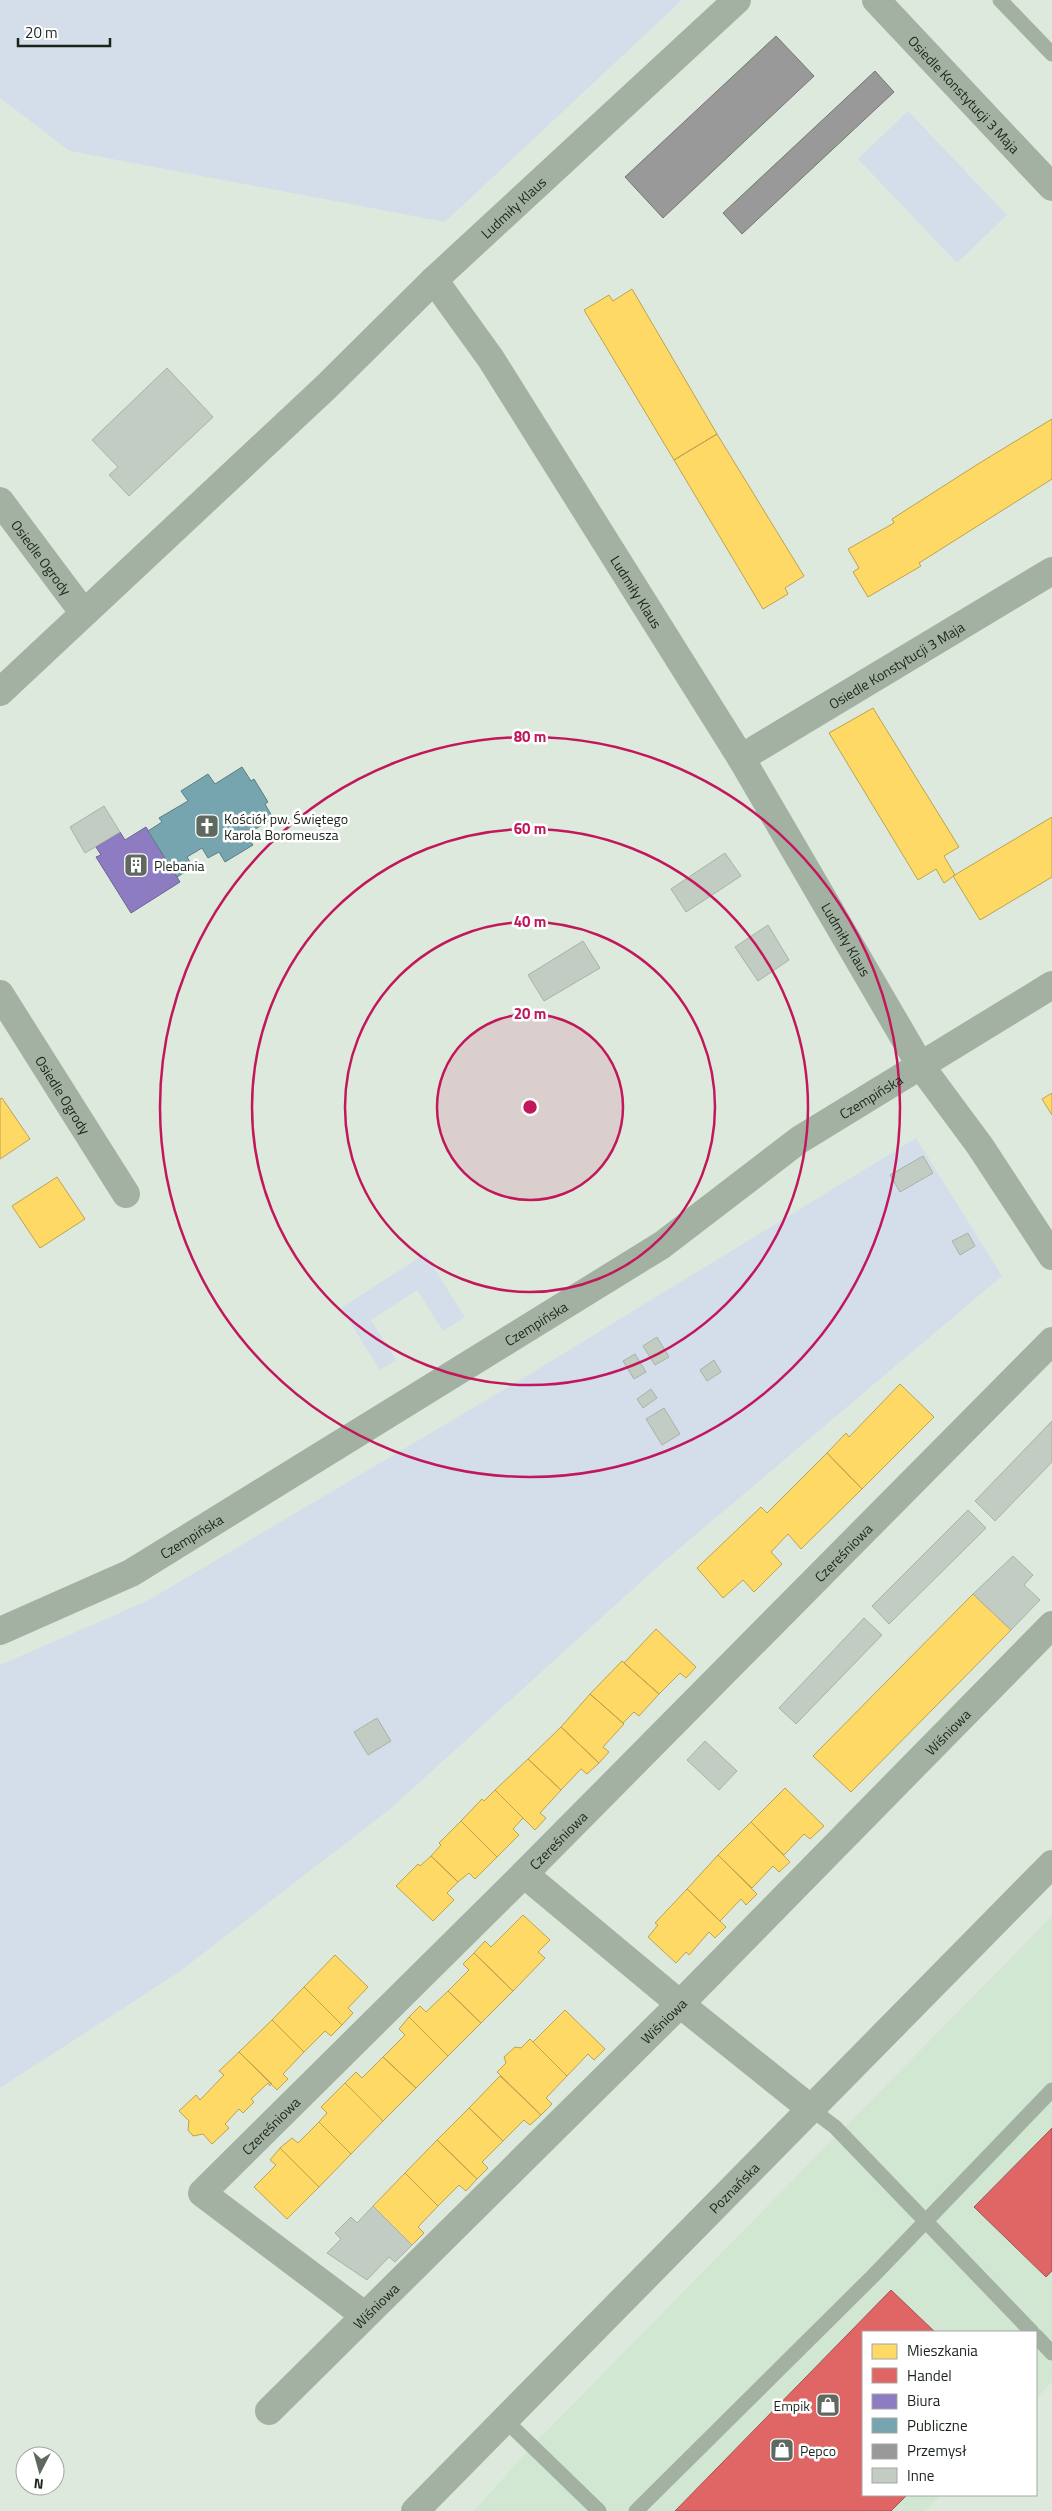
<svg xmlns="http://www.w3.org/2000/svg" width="1052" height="2511" font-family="'Titillium Web',sans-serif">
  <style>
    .built { fill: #d1e7d1 }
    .green { fill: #d3deea }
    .homes { fill: #ffd966; stroke: #bba350 }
    .shops { fill: #e06666; stroke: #a55250 }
    .offices { fill: #8e7cc3; stroke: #6c6291 }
    .public { fill: #76a5af; stroke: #5b7e83 }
    .industry { fill: #999; stroke: #737673 }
    .building { fill: #c2ccc2; stroke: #a8b2a8 }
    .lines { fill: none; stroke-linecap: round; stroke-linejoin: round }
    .service { stroke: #a3b1a3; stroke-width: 15 }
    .minor { stroke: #a3b1a3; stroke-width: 28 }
    .tertiary { stroke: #a3b1a3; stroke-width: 28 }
    .ring { fill: none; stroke: #c2185b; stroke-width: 2.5 }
    .labels { text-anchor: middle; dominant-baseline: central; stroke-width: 5; stroke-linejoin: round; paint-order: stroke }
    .street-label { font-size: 14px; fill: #1b241b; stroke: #fff }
    .poi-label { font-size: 14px; fill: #1b241b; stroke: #fff; text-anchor: start }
    .centre { fill: #c2185b; stroke: #fff; stroke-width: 2.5 }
    .ring-label { font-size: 15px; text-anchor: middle; font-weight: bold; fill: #c2185b; stroke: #fff; stroke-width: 5; stroke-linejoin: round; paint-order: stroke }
  </style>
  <rect width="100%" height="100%" fill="#dde9dd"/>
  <path class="built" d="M 1052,1916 L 1052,2382 L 1036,2399 L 1036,2332 L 863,2332 L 863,2495 L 941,2495 L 925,2511 L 474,2511 L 533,2445 Z"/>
  <path class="green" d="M 0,0 L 682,0 L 445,222 L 70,151 L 0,98 Z
    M 908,111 L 1007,215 L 957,263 L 858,159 Z
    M 916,1138 L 1002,1276 L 654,1570 L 390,1809 L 179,1972 L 0,2088 L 0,1665 L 147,1601 L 525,1377 Z
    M 425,1254 L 465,1317 L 443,1331 L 417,1290 L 371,1320 L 396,1360 L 380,1370 L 341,1308 Z"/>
  <path class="homes" d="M 632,289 L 717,434 L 674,460 L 584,310 L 609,295 L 613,301 Z
    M 1052,419 L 1052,479 L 919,563 L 921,566 L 868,597 L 853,572 L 859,568 L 848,549 L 894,523 L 892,519 L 978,464 Z
    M 717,434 L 804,576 L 785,588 L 788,594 L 763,609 L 674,460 Z
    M 873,708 L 959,847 L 944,856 L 955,875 L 944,883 L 936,869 L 918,880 L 829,733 Z
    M 1052,817 L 1052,877 L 980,920 L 953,876 Z
    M 1052,1093 L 1052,1115 L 1042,1099 Z
    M 2,1098 L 30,1139 L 0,1159 L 0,1099 Z
    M 57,1177 L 85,1219 L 40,1248 L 12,1206 Z
    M 900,1384 L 934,1417 L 862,1489 L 827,1453 L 846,1433 L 849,1437 Z
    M 827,1453 L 862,1489 L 801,1549 L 788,1534 L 771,1552 L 782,1564 L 754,1592 L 743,1580 L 723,1598 L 697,1568 L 761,1507 L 767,1513 Z
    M 973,1594 L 1011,1630 L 851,1792 L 813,1756 Z
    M 656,1629 L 696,1667 L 686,1678 L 680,1673 L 659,1694 L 624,1663 Z
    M 622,1661 L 659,1694 L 639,1716 L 634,1712 L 623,1723 L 590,1694 Z
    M 590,1694 L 624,1724 L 603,1747 L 609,1752 L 599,1763 L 561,1727 Z
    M 561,1727 L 599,1763 L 587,1774 L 581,1769 L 561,1790 L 528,1759 Z
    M 528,1759 L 561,1790 L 540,1813 L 546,1818 L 535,1830 L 495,1790 Z
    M 785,1788 L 824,1826 L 810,1839 L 804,1834 L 784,1855 L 751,1822 Z
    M 495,1790 L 523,1818 L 513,1829 L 519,1835 L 497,1857 L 461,1821 L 482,1799 L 484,1801 Z
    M 461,1821 L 497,1857 L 475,1879 L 469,1873 L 458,1882 L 431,1856 L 441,1845 L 439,1843 Z
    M 751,1822 L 790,1862 L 779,1872 L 773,1866 L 752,1888 L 718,1855 Z
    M 718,1855 L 757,1894 L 746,1905 L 741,1899 L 720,1921 L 687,1889 Z
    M 431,1856 L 458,1882 L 447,1893 L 454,1900 L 433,1921 L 396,1886 L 418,1864 L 420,1866 Z
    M 687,1889 L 726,1927 L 715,1938 L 709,1932 L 689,1955 L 686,1952 L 676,1963 L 648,1937 L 658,1925 L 655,1923 Z
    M 523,1915 L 550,1940 L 538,1952 L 545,1958 L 513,1991 L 474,1953 L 485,1941 L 491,1947 Z
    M 474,1953 L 513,1991 L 481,2023 L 448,1991 L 469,1970 L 463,1964 Z
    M 335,1955 L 368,1987 L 348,2008 L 353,2013 L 342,2025 L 304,1987 Z
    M 304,1987 L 342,2025 L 331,2036 L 325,2031 L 304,2052 L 272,2020 Z
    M 448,1991 L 481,2023 L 448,2056 L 409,2017 L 420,2006 L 426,2012 Z
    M 565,2010 L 605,2049 L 594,2060 L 588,2054 L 567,2076 L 533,2042 Z
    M 409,2017 L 448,2056 L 416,2088 L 383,2057 L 405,2035 L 399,2029 Z
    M 272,2020 L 304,2052 L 283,2074 L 288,2079 L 277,2090 L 239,2052 Z
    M 530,2039 L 567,2076 L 546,2098 L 552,2104 L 541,2115 L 497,2072 L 506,2063 L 504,2057 L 515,2047 L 521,2048 Z
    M 239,2052 L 272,2084 L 270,2086 L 268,2083 L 251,2099 L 254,2102 L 243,2113 L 239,2109 L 225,2124 L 229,2128 L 212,2144 L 203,2134 L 193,2136 L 188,2130 L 189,2121 L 179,2111 L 196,2095 L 200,2100 L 224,2075 L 219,2071 Z
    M 383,2057 L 416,2088 L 383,2121 L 345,2083 L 356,2072 L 362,2078 Z
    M 500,2076 L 541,2115 L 530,2125 L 524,2120 L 503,2141 L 469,2108 Z
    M 345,2083 L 383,2121 L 351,2154 L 319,2122 L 327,2113 L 321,2107 Z
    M 469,2108 L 503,2141 L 482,2162 L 488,2168 L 477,2179 L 437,2140 Z
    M 319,2122 L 351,2154 L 319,2187 L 280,2148 L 292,2138 L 298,2143 Z
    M 437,2140 L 477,2179 L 466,2191 L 459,2185 L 438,2206 L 405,2173 Z
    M 280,2148 L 319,2187 L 287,2219 L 254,2187 L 276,2165 L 270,2160 Z
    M 405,2173 L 438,2206 L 418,2227 L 424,2233 L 412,2245 L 373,2206 Z"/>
  <path class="shops" d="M 1052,2128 L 1052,2271 L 1046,2277 L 974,2207 Z
    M 891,2290 L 935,2332 L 863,2332 L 863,2495 L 907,2495 L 891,2511 L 675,2511 Z"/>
  <path class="offices" d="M 146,827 L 180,882 L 131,913 L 96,857 L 101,855 L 96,847 L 120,832 L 125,840 Z"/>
  <path class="public" d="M 242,767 L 251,781 L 254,779 L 268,802 L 265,804 L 273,818 L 246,835 L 253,845 L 225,862 L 219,852 L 208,858 L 202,848 L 187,857 L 193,867 L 177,877 L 148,831 L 162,822 L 159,818 L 188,801 L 181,791 L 208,774 L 215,784 Z"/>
  <path class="industry" d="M 776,36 L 814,76 L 663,218 L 625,177 Z
    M 875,71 L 894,92 L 742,234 L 723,213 Z"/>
  <path class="building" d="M 167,368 L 213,417 L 129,496 L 109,475 L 118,467 L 92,440 Z
    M 104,806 L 120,832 L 85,853 L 70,827 Z
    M 725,853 L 741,876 L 686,912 L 671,889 Z
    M 768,925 L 789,960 L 758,981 L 735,947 Z
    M 583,941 L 600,968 L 544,1001 L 528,975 Z
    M 923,1156 L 933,1173 L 900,1192 L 890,1175 Z
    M 968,1233 L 975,1246 L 960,1255 L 952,1241 Z
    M 657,1337 L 669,1357 L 655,1365 L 643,1346 Z
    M 635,1354 L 646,1372 L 634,1379 L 623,1361 Z
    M 714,1360 L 721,1372 L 707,1381 L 700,1370 Z
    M 651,1389 L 657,1398 L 643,1408 L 637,1399 Z
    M 664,1408 L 680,1434 L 662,1445 L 646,1419 Z
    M 1052,1421 L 1052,1462 L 995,1521 L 975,1501 Z
    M 968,1510 L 986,1528 L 889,1624 L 872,1606 Z
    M 1013,1556 L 1033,1575 L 1024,1585 L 1040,1600 L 1011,1630 L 973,1594 Z
    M 864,1618 L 882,1635 L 796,1724 L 779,1708 Z
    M 377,1718 L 391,1741 L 368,1755 L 354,1732 Z
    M 705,1741 L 737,1771 L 719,1790 L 687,1760 Z
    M 373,2206 L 412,2245 L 395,2262 L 389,2257 L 367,2280 L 327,2253 L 341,2239 L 335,2233 L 351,2217 L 357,2223 Z"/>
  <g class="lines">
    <path class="service" d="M 1000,0 L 1052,54
      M 811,2109 L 835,2127 L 1032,2332
      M 1036,2336 L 1052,2353
      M 505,2420 L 599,2511
      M 636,2511 L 873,2276 L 1052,2090"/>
    <g class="minor">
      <path id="s1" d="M 876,0 L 1052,187"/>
      <path id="s2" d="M 434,280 L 491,359 L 741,758 L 920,1065 L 980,1146 L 1052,1256"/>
      <path id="s3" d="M 0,501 L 83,612"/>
      <path id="s4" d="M 0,692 L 326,387 L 434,280 L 737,0"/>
      <path id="s5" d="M 741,758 L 1052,571"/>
      <path id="s6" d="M 0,994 L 126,1194"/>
      <path id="s7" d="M 0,1631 L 131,1573 L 662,1245 L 799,1140 L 1052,985"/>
      <path d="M 524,1874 L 680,2004 L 811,2109"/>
      <path id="s8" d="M 364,2315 L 202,2193 L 524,1874 L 1052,1341"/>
      <path id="s9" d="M 269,2411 L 680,2004 L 1052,1625"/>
    </g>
    <path class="tertiary" id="s10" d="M 415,2511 L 1052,1864"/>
  </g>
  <circle cx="530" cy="1107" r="93" fill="#c2185b" fill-opacity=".12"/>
  <g class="ring">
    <circle cx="530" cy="1107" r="93"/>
    <circle cx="530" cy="1107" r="185"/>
    <circle cx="530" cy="1107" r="278"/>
    <circle cx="530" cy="1107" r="370"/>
  </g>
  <defs>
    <g id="church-square" transform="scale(1.25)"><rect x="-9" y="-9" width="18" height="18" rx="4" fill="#5f695f" stroke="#fff"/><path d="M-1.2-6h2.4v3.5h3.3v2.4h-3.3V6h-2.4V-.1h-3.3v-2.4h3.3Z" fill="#fff"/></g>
    <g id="building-square" transform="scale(1.25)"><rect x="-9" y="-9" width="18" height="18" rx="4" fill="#5f695f" stroke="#fff"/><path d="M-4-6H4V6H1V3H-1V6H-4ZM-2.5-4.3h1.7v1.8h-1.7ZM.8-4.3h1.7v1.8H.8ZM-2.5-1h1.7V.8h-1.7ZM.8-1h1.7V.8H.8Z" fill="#fff"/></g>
    <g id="shop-square" transform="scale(1.25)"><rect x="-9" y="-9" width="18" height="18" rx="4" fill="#5f695f" stroke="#fff"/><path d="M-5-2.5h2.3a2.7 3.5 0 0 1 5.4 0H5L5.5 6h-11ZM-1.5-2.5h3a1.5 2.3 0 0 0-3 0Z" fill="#fff"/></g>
  </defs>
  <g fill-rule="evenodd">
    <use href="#church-square" x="207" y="826"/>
    <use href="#building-square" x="136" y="865"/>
    <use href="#shop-square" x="828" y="2405"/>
    <use href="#shop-square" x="782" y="2450"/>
  </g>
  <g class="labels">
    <g class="street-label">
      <text stroke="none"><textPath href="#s1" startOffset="129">Osiedle Konstytucji 3 Maja</textPath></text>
      <text stroke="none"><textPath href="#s4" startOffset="706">Ludmiły Klaus</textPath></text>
      <text stroke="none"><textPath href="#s3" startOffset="70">Osiedle Ogrody</textPath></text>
      <text stroke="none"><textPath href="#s2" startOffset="372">Ludmiły Klaus</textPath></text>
      <text stroke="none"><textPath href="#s5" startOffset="181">Osiedle Konstytucji 3 Maja</textPath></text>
      <text stroke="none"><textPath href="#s2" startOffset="778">Ludmiły Klaus</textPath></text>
      <text stroke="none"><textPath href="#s6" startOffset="119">Osiedle Ogrody</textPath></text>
      <text stroke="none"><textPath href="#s7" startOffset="1024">Czempińska</textPath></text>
      <text stroke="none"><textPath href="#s7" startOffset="619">Czempińska</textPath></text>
      <text stroke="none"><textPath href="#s7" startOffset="214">Czempińska</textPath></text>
      <text stroke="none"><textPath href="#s8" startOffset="1109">Czereśniowa</textPath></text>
      <text stroke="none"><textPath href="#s9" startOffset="960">Wiśniowa</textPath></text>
      <text stroke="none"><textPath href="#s8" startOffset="704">Czereśniowa</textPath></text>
      <text stroke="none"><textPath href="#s9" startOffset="555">Wiśniowa</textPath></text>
      <text stroke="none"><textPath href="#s8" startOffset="299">Czereśniowa</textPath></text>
      <text stroke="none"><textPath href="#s10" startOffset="454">Poznańska</textPath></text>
      <text stroke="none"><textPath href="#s9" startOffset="150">Wiśniowa</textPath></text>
    </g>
    <g class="poi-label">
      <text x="224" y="818">Kościół pw. Świętego<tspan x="224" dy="16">Karola Boromeusza</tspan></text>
      <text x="154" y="865">Plebania</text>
      <text x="810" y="2405" text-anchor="end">Empik</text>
      <text x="800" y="2450">Pepco</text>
    </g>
  </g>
  <circle cx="530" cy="1107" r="8" class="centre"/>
  <g class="ring-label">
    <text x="530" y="742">80 m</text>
    <text x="530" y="834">60 m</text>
    <text x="530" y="927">40 m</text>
    <text x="530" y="1019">20 m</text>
  </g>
  <rect x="862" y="2331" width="175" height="165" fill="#ffffff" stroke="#a4a7a4"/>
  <rect x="872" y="2344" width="25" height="15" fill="#ffd966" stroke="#a4a7a4"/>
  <text x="907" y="2356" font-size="15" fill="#1b241b">Mieszkania</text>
  <rect x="872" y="2368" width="25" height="15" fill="#e06666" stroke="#a4a7a4"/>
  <text x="907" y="2381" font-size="15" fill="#1b241b">Handel</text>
  <rect x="872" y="2394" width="25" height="15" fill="#8e7cc3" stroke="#a4a7a4"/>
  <text x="907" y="2406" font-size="15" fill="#1b241b">Biura</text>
  <rect x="872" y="2418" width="25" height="15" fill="#76a5af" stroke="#a4a7a4"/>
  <text x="907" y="2431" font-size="15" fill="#1b241b">Publiczne</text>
  <rect x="872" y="2444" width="25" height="15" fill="#999999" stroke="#a4a7a4"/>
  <text x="907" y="2456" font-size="15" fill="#1b241b">Przemysł</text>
  <rect x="872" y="2468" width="25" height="15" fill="#c2ccc2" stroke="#a4a7a4"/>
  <text x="907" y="2481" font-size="15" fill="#1b241b">Inne</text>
  <g transform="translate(40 2471) rotate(186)"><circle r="24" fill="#ffffff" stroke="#a4a7a4"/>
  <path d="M0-4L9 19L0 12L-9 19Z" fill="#5f695f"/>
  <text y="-8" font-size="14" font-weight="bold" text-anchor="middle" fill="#1b241b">N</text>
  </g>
  <path d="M18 38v8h92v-8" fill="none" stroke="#1b241b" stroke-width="2.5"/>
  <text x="25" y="38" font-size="15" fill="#1b241b" stroke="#ffffff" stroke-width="4" paint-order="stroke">20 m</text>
</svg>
